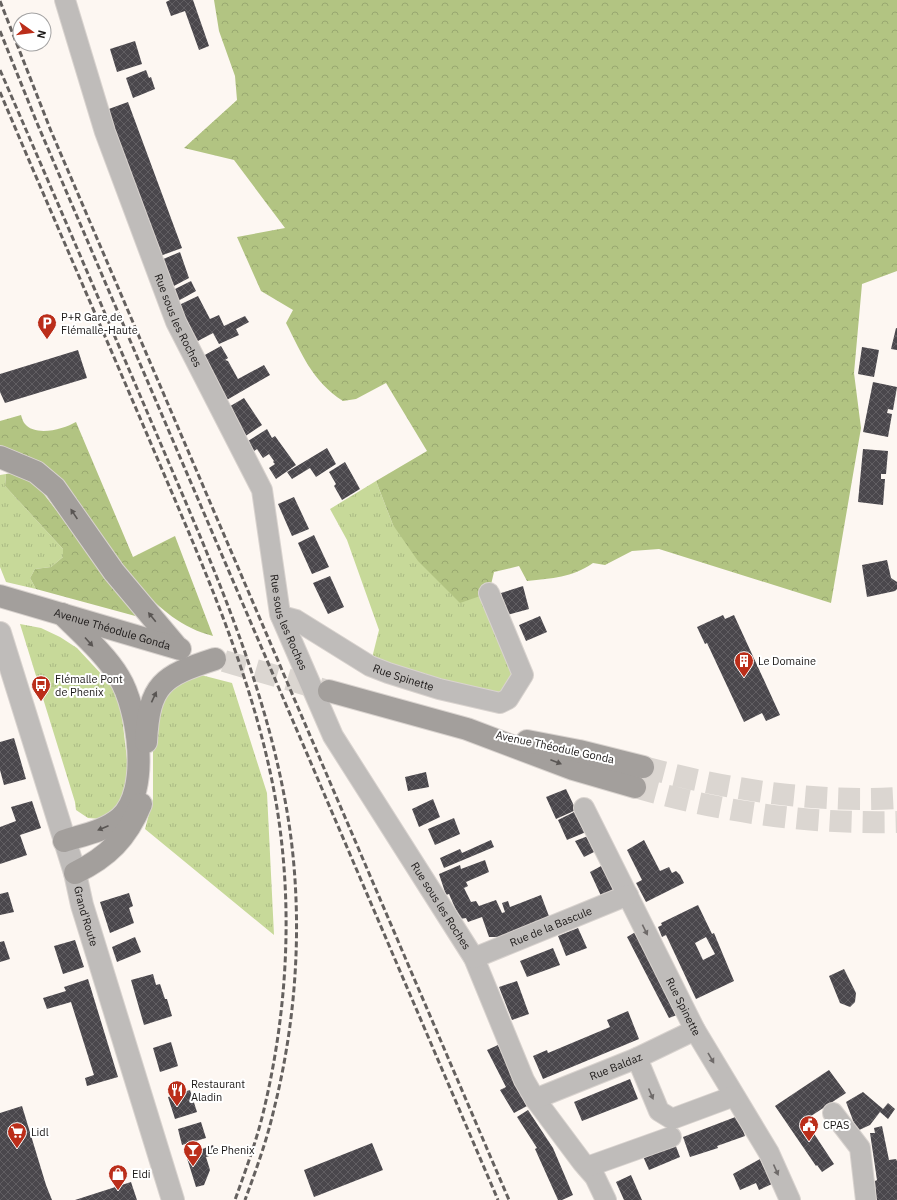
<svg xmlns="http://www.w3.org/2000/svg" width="897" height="1200" font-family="'IBM Plex Sans',sans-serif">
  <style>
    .grass { fill: url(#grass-tufts) }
    .forest { fill: url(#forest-crowns) }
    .building { fill: url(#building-cross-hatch); fill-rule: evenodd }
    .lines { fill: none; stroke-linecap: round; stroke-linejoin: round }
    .secondary-tunnel { stroke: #dbd6d1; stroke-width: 22; stroke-dasharray: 22 11; stroke-linecap: butt }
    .minor-casing { stroke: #d9d3cf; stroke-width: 22 }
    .tertiary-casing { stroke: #d9d3cf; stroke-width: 24 }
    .secondary-casing { stroke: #d9d3cf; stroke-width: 24 }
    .minor { stroke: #bfbcba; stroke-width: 20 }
    .tertiary { stroke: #bfbcba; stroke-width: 22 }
    .secondary { stroke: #a39f9c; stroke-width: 22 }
    .rail { stroke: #65615f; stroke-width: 3; stroke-dasharray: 6 3; stroke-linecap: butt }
    .oneway { fill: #595553 }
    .oneway2 { fill: #6e6a69 }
    .labels { text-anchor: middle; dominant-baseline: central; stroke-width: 4; stroke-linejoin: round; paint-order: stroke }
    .poi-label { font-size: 11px; fill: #1c1918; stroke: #fff; text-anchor: start }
    .street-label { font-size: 11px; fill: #1c1918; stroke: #fff }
  </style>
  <defs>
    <pattern id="grass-tufts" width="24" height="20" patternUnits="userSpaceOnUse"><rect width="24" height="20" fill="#c7d999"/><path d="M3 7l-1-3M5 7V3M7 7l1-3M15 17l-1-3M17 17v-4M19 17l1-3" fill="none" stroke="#aaba83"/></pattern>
    <pattern id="forest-crowns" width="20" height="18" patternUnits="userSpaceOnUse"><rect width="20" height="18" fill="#b2c482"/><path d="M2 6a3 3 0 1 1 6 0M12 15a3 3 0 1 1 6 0" fill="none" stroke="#98a870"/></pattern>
    <pattern id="building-cross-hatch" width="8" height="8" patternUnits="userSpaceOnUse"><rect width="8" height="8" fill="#4a474c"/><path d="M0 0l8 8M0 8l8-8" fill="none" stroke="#615e62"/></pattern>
  </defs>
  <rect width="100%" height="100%" fill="#fdf7f2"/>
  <path class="grass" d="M 6,474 L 5,486 L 63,549 L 63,557 L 51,567 L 35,569 L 30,578 L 36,589 L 6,582 L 0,567 L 0,475 Z
    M 376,481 L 393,525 L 489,593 L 523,675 L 508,699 L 370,666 L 379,630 L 347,540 L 330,509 Z
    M 20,624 L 41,628 L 60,637 L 77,648 L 104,677 L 114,691 L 121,708 L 130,785 L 121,806 L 102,819 L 88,818 L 76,810 L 75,802 Z
    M 201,675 L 232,683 L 267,793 L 274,935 L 145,829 L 153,799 L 153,721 L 170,688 Z"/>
  <path class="forest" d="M 214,0 L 897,0 L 897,271 L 862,284 L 854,373 L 861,428 L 831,603 L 659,549 L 632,551 L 605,565 L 593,563 C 571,578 553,578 527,581 L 519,566 L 494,572 L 489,593 L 460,603 L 418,561 L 393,525 L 376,481 L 427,451 L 386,383 L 356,399 L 343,401 C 312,381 302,354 286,323 L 293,310 L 261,291 L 237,237 L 285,228 L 234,160 L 184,148 L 237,100 L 235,76 L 219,31 Z
    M 21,415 C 22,418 23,422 25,424 C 36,437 64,429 76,422 L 133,557 L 175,536 L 213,636 C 182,628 160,609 139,586 C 131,578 124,572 120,561 L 53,475 L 0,447 L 0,421 Z
    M 12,473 L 36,484 L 139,617 L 36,589 L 30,578 L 35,569 L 51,567 L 63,557 L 63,549 L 5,486 L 6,474 Z"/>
  <path class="building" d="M 170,0 L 193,0 L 209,46 L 199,50 L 185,11 L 171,16 L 166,2 Z
    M 135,41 L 142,64 L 117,72 L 110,49 Z
    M 146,70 L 149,78 L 151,77 L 155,89 L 133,98 L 126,78 Z
    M 128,102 L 182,248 L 160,256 L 106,110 Z
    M 180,252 L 189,278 L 172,287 L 161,260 Z
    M 191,281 L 196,291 L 178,301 L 173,290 Z
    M 198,296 L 210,319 L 219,315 L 224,326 L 245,316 L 249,322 L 236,329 L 239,335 L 219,344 L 213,333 L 196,342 L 179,305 Z
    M 896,328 L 897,328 L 897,350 L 891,349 Z
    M 221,346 L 228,358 L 225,360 L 228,361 L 238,379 L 264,365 L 270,375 L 225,401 L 203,356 Z
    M 862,347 L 879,350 L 874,377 L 858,374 Z
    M 78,350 L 87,378 L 5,403 L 0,392 L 0,374 Z
    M 873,382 L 897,387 L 893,410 L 888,409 L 887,413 L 892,414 L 888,437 L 863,432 Z
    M 244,398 L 262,425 L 244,437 L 227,408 Z
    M 267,429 L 272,438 L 275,436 L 296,465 L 276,479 L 269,468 L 275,464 L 273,462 L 274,461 L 269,454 L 263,458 L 257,449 L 254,451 L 248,441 Z
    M 327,448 L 336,464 L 316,477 L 310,468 L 292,479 L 287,472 Z
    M 863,449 L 888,451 L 886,474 L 881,474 L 881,479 L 885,479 L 883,505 L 858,502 Z
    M 345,462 L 360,489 L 342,500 L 334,486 L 336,484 L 329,472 Z
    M 294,497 L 309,529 L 292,536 L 278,504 Z
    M 314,535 L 329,567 L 312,574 L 298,543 Z
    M 887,560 L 891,578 L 897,582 L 897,589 L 895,591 L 867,597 L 862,565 Z
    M 330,576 L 344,607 L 328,614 L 313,583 Z
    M 523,586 L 529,609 L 507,615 L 501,593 Z
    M 723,615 L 725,619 L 734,615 L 780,715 L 766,721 L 762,713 L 744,722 L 707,643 L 705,644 L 697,627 Z
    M 540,616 L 547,632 L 526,641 L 519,625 Z
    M 14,738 L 26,779 L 4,785 L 0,770 L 0,742 Z
    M 426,772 L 429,787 L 408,791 L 405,777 Z
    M 566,789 L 576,810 L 556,819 L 546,797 Z
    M 433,799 L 440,817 L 419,827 L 412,809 Z
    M 32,801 L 41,828 L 20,835 L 27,855 L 0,864 L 0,827 L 16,821 L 11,807 Z
    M 576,811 L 586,832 L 567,840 L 558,820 Z
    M 454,818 L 460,834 L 435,845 L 428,829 Z
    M 588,836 L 596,851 L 584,857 L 575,841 Z
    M 491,840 L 494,847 L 444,868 L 440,858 L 460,849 L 462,853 Z
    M 644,840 L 660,871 L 669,867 L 672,873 L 676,871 L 680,875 L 684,883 L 646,902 L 636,883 L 642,880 L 627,850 Z
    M 485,860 L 489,872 L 466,882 L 468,886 L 464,888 L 471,902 L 476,901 L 479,906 L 496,900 L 502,913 L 505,912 L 502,903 L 508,901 L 510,907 L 541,895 L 550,919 L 504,937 L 489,937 L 482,917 L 468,922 L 466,918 L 460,919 L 449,894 L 446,895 L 439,874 L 460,865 L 461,869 Z
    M 603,865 L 616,891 L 602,898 L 590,872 Z
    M 8,892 L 14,912 L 0,915 L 0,894 Z
    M 129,893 L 133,906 L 129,908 L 134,923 L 110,933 L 100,902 Z
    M 698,905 L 712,934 L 714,933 L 734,981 L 696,999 L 666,935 L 662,937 L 658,927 L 662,925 L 661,923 ZM 706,937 L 715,954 L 703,960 L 695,943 Z
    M 578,928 L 587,948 L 566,956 L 558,936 Z
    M 639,930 L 682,1013 L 669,1018 L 657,995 L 627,937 Z
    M 135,937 L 141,952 L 117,962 L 112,947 Z
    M 75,940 L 84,967 L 63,974 L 54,946 Z
    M 4,941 L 10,959 L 0,962 L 0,942 Z
    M 553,948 L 560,965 L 527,977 L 520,961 Z
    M 844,969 L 856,993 L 855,1002 L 850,1007 L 840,1003 L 829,976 Z
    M 153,974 L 156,985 L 160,984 L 165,999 L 167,999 L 172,1016 L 144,1025 L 131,980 Z
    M 88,979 L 118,1077 L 87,1086 L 85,1078 L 94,1075 L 71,1002 L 47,1009 L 43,998 L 66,991 L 64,987 Z
    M 517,981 L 529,1014 L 512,1020 L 499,987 Z
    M 628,1011 L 639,1039 L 543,1079 L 533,1056 L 547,1050 L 548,1053 L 610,1027 L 607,1020 Z
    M 171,1042 L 178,1066 L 160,1072 L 153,1048 Z
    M 498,1045 L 527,1106 L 514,1113 L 500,1090 L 506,1087 L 487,1050 Z
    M 829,1070 L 846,1093 L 805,1120 L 834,1164 L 822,1172 L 817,1165 L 816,1166 L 775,1106 Z
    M 630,1079 L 638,1099 L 582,1121 L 574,1102 Z
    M 190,1090 L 197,1112 L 175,1119 L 168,1097 Z
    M 863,1092 L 883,1109 L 888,1103 L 895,1109 L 888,1119 L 880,1112 L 870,1125 L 857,1131 L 846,1102 Z
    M 22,1106 L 46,1185 L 52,1200 L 0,1200 L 0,1113 Z
    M 528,1110 L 553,1148 L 573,1195 L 562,1200 L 558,1200 L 535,1149 L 537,1148 L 517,1117 Z
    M 738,1116 L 745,1136 L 717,1146 L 718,1148 L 690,1157 L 683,1137 Z
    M 201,1122 L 206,1138 L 182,1145 L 178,1129 Z
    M 882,1126 L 889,1160 L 896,1159 L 897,1161 L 897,1200 L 876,1200 L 875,1181 L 877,1180 L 870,1133 L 875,1133 L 874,1128 Z
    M 674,1141 L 680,1157 L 649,1170 L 642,1154 Z
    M 372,1143 L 383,1170 L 314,1197 L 304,1170 Z
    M 213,1145 L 216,1154 L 206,1157 L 210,1170 L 204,1185 L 196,1187 L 186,1155 Z
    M 760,1159 L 772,1184 L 759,1190 L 756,1183 L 740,1190 L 733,1174 Z
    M 631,1175 L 638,1191 L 642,1200 L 624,1200 L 616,1182 Z
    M 131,1182 L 137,1200 L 75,1200 Z"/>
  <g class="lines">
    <path class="secondary-tunnel" d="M 224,661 L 328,691
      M 643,767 C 726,789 811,803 897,798
      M 635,787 C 721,812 807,824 897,822"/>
    <g class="minor-casing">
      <g id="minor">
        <path id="s1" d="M 65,0 L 105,132 L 176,322 L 262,490 L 280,614 L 333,736 L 474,958 L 524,1080 L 535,1099 L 582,1162 L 595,1177 L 606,1200"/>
        <path id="s2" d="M 281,616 L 296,620 L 370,666 L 388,673 L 439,689 L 500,703 L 508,699 L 523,675 L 489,593"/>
        <path id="s3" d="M 584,808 L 695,1030 L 769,1153 L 790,1200"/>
        <path id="s4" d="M 474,958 L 628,895"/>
        <path d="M 637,1058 L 659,1111 L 672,1119 L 734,1096"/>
        <path id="s5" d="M 535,1099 L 637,1058 L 695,1030"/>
        <path d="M 833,1113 L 860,1148 L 866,1200"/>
        <path d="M 587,1167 L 671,1137"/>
      </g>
    </g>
    <g class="tertiary-casing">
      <g id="tertiary">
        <path id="s6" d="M 0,633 L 75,873 L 82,905 L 173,1200"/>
      </g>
    </g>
    <g class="secondary-casing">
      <g id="secondary">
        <path d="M 0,457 L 36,472 L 55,488 L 114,572 L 177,647"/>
        <path id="s7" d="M 0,596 L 180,649"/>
        <path d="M 62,614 C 81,633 106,655 119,677 C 138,708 151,791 120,818 C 105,831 83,835 64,841"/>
        <path d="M 329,691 L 467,729 L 573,769 L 635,787"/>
        <path d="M 527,741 L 579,751 L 643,767"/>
        <path d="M 146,742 C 149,684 162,676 215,659"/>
        <path d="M 75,873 C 108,857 127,838 141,804"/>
      </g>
    </g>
    <use href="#minor" class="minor"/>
    <use href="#tertiary" class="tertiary"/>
    <use href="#secondary" class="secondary"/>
    <path class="rail" d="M 0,1 L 51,131 L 509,1200
      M 0,31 L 37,123 L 498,1200
      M 0,70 C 52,189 103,309 154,428 C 205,548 261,670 285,800 C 304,901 299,1010 274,1109 C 267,1140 256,1170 245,1200
      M 0,92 C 51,213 104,333 155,453 C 203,566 255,681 276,802 C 293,902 288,1006 265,1105 C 258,1137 246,1169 235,1200"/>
  </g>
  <defs><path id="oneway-solid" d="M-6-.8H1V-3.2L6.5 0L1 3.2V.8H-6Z"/></defs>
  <g class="oneway">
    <use href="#oneway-solid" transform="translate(74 514) rotate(-124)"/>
    <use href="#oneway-solid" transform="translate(152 617) rotate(-129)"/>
    <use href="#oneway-solid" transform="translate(89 642) rotate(48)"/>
    <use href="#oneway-solid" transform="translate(154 697) rotate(-65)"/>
    <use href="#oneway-solid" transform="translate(556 762) rotate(21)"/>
    <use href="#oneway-solid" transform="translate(103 828) rotate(157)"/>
  </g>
  <g class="oneway2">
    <use href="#oneway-solid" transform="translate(645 930) rotate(64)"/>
    <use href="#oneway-solid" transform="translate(711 1058) rotate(60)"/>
    <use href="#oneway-solid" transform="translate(651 1094) rotate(67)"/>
    <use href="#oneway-solid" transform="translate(776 1170) rotate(66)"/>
  </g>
  <defs>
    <g id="parking-pin" transform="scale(1)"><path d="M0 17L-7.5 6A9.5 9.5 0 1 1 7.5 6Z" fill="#bb2e1a" stroke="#fff"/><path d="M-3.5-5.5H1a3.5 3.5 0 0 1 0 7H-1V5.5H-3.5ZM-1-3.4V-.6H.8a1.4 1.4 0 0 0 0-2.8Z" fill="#fff"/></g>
    <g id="building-pin" transform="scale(1)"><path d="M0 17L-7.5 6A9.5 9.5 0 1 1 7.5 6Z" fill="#bb2e1a" stroke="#fff"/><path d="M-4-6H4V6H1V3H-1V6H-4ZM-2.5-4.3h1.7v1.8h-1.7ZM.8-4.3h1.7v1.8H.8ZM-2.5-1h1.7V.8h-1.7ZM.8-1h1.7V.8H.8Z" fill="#fff"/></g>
    <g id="bus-pin" transform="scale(1)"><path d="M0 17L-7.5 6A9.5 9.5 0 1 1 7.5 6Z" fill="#bb2e1a" stroke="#fff"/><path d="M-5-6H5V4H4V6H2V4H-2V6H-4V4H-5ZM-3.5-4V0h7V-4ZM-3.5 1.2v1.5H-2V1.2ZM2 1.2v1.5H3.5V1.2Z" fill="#fff"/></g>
    <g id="restaurant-pin" transform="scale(1)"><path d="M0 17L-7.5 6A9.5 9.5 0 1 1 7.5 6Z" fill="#bb2e1a" stroke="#fff"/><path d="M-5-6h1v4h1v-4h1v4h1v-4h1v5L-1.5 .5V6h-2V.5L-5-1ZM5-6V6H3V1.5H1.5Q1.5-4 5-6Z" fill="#fff"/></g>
    <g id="civic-pin" transform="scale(1)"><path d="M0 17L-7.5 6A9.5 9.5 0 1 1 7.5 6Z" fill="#bb2e1a" stroke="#fff"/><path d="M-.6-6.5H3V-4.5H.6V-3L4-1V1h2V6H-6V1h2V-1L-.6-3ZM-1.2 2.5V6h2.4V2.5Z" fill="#fff"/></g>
    <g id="supermarket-pin" transform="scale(1)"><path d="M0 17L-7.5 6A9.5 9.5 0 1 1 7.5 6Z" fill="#bb2e1a" stroke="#fff"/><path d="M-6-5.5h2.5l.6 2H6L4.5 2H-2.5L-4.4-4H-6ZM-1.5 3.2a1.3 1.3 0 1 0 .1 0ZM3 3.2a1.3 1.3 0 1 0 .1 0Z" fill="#fff"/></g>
    <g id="bar-pin" transform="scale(1)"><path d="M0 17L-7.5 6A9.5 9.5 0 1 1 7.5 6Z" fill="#bb2e1a" stroke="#fff"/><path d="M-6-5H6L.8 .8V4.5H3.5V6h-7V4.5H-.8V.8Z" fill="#fff"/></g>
    <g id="shop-pin" transform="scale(1)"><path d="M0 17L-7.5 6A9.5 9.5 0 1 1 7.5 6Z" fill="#bb2e1a" stroke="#fff"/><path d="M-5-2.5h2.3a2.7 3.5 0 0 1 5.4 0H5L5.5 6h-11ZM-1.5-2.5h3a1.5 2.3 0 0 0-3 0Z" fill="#fff"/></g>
  </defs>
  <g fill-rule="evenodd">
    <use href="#parking-pin" x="47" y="323"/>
    <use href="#building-pin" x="744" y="661"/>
    <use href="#bus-pin" x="41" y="685"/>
    <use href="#restaurant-pin" x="177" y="1090"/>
    <use href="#civic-pin" x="809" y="1125"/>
    <use href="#supermarket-pin" x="17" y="1132"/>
    <use href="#bar-pin" x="193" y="1150"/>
    <use href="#shop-pin" x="118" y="1174"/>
  </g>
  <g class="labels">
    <g class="poi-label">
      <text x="61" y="317">P+R Gare de<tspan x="61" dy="13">Flémalle-Haute</tspan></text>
      <text x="758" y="661">Le Domaine</text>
      <text x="55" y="679">Flémalle Pont<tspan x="55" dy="13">de Phenix</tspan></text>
      <text x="191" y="1084">Restaurant<tspan x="191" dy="13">Aladin</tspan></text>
      <text x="823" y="1125">CPAS</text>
      <text x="31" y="1132">Lidl</text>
      <text x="207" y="1150">Le Phenix</text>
      <text x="132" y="1174">Eldi</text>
    </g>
    <g class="street-label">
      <text stroke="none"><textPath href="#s1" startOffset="340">Rue sous les Roches</textPath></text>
      <text stroke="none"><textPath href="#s1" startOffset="665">Rue sous les Roches</textPath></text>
      <text stroke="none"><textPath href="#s7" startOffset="117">Avenue Théodule Gonda</textPath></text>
      <text stroke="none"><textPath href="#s2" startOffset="138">Rue Spinette</textPath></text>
      <text transform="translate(555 747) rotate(12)">Avenue Théodule Gonda</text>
      <text stroke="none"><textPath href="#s1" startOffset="989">Rue sous les Roches</textPath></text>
      <text stroke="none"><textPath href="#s6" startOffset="296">Grand'Route</textPath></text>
      <text stroke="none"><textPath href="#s4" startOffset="83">Rue de la Bascule</textPath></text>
      <text stroke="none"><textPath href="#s3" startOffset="222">Rue Spinette</textPath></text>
      <text stroke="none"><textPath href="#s5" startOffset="87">Rue Baldaz</textPath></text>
    </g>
  </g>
  <g transform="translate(32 32) rotate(104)"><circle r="19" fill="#ffffff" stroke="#a4a3a3"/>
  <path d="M0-3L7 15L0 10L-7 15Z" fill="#bb2e1a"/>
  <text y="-6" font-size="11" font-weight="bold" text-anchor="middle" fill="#1c1918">N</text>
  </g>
</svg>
